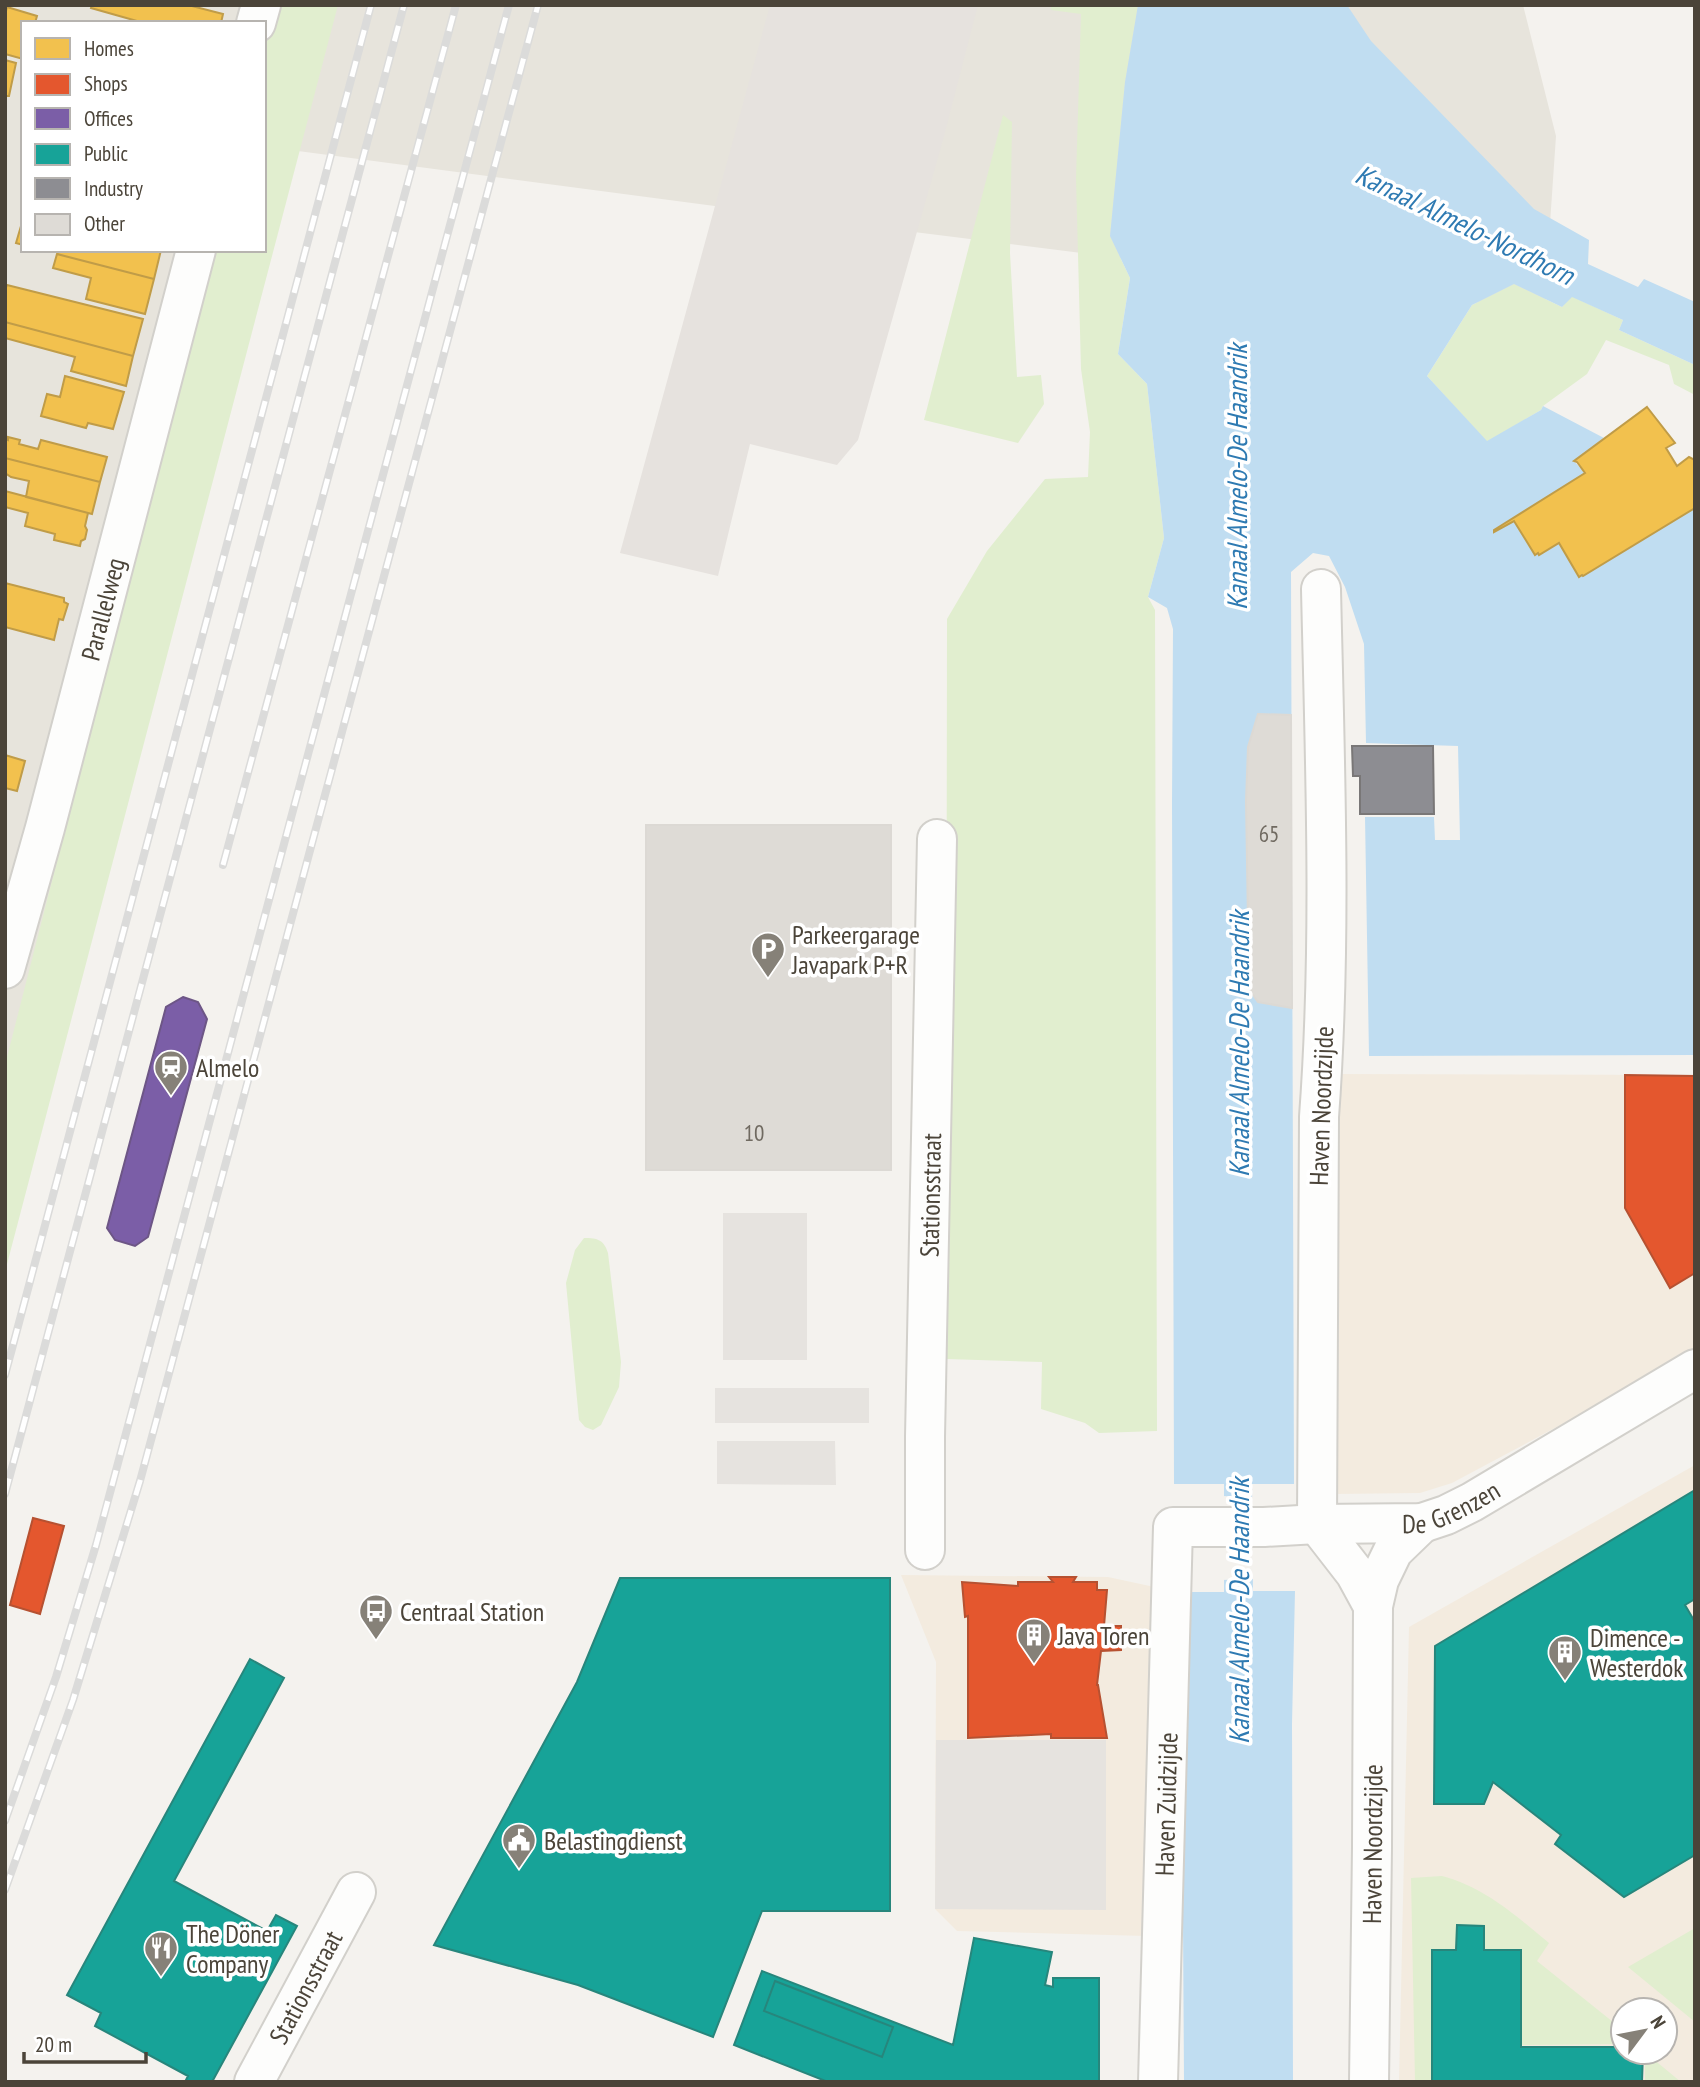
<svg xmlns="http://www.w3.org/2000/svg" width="1700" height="2087" font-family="'PT Sans Narrow',sans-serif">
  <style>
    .residential { fill: #e7e4dc; fill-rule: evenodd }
    .commercial { fill: #f3ebdf; fill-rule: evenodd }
    .industrial { fill: #e6e2de }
    .green { fill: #e1eecf }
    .parking { fill: #e6e3df }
    .water { fill: #c0ddf1 }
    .pier { fill: #f4f2ee }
    .homes { fill: #f2c14e; stroke: #c09c48; stroke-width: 2 }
    .shops { fill: #e4572e; stroke: #b65131; stroke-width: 2 }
    .offices { fill: #7b5ea7; stroke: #6d5686; stroke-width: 2 }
    .public { fill: #17a398; stroke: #27867c; stroke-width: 2; fill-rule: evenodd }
    .industry { fill: #8d8d92; stroke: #797777; stroke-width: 2 }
    .building { fill: #dedbd6; stroke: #dcd9d4; stroke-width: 2 }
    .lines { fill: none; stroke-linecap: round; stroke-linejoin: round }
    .minor-casing { stroke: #d2d0cb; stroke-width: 42 }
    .minor { stroke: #fdfdfc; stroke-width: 38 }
    .rail-casing { stroke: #dbdbda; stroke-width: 8 }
    .rail { stroke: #fff; stroke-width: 5; stroke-dasharray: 16; stroke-linecap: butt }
    .labels { text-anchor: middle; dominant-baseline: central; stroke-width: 7; stroke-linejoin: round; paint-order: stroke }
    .number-label { font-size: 23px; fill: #706a61 }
    .street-label { font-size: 26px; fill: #4b4439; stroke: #fff }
    .poi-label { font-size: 26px; fill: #4b4439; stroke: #fff; text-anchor: start }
    .water-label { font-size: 28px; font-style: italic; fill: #2e7ab2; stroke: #fff }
  </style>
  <rect width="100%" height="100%" fill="#f4f2ee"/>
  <path class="residential" d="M 5,5 L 1523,5 L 1556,136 L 1544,311 L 858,225 L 298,151 L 5,1186 ZM 23,23 L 264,23 L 264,250 L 23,250 Z"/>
  <path class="commercial" d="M 1332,1074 L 1695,1075 L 1695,1353 L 1452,1483 L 1420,1493 L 1333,1494 Z
    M 1695,1465 L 1695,2082 L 1399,2082 L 1409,1627 ZM 1623,2010 L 1665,2010 L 1665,2052 L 1623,2052 Z
    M 901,1575 L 1108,1577 L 1187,1594 L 1184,1937 L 957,1931 L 935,1909 L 936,1662 Z"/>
  <path class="industrial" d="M 770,5 L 978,5 L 943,140 L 858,440 L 837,465 L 750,444 L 718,576 L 620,553 Z"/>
  <path class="green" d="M 277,5 L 338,5 L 6,1268 L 5,1065 L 213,250 L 264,250 L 264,53 Z
    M 1051,5 L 1138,5 L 1125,82 L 1110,236 L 1130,278 L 1118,354 L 1147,384 L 1164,538 L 1148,597 L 1155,610 L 1157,1431 L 1099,1433 L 1085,1423 L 1041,1409 L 1042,1362 L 946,1359 L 947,619 L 987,551 L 1045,479 L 1088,477 L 1090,432 L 1081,369 L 1076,178 L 1081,14 L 1051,10 Z
    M 1003,115 L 1012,122 L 1010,253 L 1017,377 L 1041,375 L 1044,404 L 1018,443 L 924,420 Z
    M 1514,284 L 1562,307 L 1571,296 L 1623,320 L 1619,330 L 1695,365 L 1695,395 L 1674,384 L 1669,365 L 1606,340 L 1587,374 L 1543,406 L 1541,410 L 1487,442 L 1427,376 L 1472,305 Z
    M 584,1238 C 598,1238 604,1240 608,1253 L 621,1362 L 619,1387 L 601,1425 L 593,1430 L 585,1427 L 579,1420 L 566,1283 L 575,1250 Z
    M 1442,1876 C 1486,1888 1515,1915 1549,1943 L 1537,1961 L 1623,2030 L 1623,2044 L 1522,2045 L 1521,1950 L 1485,1950 L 1485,1925 L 1457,1925 L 1456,1950 L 1432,1950 L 1432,2082 L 1415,2081 L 1411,1878 Z
    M 1695,1928 L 1695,2022 L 1628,1967 Z
    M 1645,2052 L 1656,2052 L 1652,2058 L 1681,2082 L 1645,2082 Z"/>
  <path class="parking" d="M 723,1213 L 807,1213 L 807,1360 L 723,1360 Z
    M 715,1388 L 869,1388 L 869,1423 L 715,1423 Z
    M 717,1441 L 835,1441 L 836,1485 L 717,1484 Z
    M 936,1740 L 1106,1740 L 1106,1910 L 935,1909 Z"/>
  <path class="water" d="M 1138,5 L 1347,5 L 1371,41 L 1534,209 L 1589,240 L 1588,264 L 1638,287 L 1644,279 L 1695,302 L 1695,365 L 1619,330 L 1623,320 L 1572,297 L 1562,307 L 1514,284 L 1472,305 L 1427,376 L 1487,441 L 1541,410 L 1543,406 L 1604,438 L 1574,461 L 1585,473 L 1494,530 L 1495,532 L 1514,521 L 1535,554 L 1538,553 L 1539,554 L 1559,543 L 1579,576 L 1583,576 L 1695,508 L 1695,1055 L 1369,1056 L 1365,817 L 1434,817 L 1435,840 L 1460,840 L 1458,746 L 1366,743 L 1364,644 L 1345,587 L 1329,556 L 1313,553 L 1291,572 L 1294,1484 L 1252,1484 L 1253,1591 L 1295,1591 L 1292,1724 L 1293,2082 L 1184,2082 L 1182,1753 L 1183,1592 L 1224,1592 L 1224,1484 L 1174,1484 L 1172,804 L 1173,629 L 1167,608 L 1148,597 L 1164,538 L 1147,384 L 1118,354 L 1130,278 L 1110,236 L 1125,82 Z"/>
  <path class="pier" d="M 1221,1496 L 1256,1497 L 1256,1579 L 1221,1580 Z"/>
  <path class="homes" d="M 92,5 L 188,5 L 223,14 L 221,23 L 144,23 L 91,8 Z
    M 7,7 L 37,16 L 35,23 L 23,23 L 23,59 L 5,54 L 5,15 Z
    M 5,60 L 16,63 L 9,96 L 5,96 Z
    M 21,226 L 23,226 L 23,245 L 16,243 Z
    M 59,250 L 161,250 L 154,279 L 57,254 Z
    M 57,254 L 154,279 L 145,314 L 86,299 L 91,278 L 53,268 Z
    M 7,285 L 143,319 L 133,356 L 5,322 L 5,290 Z
    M 5,322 L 133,356 L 126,386 L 71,371 L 75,357 L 5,338 Z
    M 65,376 L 124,392 L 113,429 L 88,423 L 86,428 L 41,416 L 47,394 L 60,397 Z
    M 1647,407 L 1675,443 L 1666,448 L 1677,466 L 1689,457 L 1695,460 L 1695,508 L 1583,576 L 1582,575 L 1579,577 L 1559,543 L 1539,555 L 1538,553 L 1535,555 L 1514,521 L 1494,532 L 1494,530 L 1585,473 L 1577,462 L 1574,461 Z
    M 8,437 L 20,440 L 19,444 L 38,449 L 41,440 L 107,457 L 100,482 L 5,458 L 5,439 L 8,440 Z
    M 5,458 L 100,482 L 92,514 L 26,497 L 29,481 L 11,477 L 5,473 Z
    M 5,491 L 92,514 L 88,513 L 85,526 L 87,530 L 85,539 L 81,541 L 80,546 L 54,540 L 55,534 L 25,526 L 28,513 L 5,507 Z
    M 5,583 L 64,598 L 64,602 L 68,604 L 63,620 L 59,619 L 54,640 L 5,627 Z
    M 5,755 L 25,761 L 17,791 L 5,788 Z"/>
  <path class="shops" d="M 1625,1075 L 1695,1076 L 1695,1273 L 1670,1288 L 1625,1208 Z
    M 33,1518 L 64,1526 L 40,1614 L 10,1605 Z
    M 1049,1577 L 1076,1577 L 1073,1582 L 1097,1582 L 1097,1590 L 1107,1590 L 1104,1626 L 1121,1626 L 1121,1650 L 1101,1651 L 1097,1685 L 1098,1685 L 1107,1738 L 1051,1738 L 1051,1734 L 968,1738 L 968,1616 L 965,1617 L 962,1582 L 1018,1586 L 1018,1582 L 1053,1582 Z"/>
  <path class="offices" d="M 183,997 L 198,1002 L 207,1019 L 148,1237 L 135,1246 L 115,1240 L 107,1228 L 166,1007 Z"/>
  <path class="public" d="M 1695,1490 L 1695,1599 L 1685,1605 L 1695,1622 L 1695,1855 L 1624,1897 L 1555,1844 L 1561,1835 L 1493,1782 L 1484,1804 L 1434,1804 L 1435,1646 Z
    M 620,1578 L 890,1578 L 890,1911 L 762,1911 L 713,2037 L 578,1985 L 434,1945 L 577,1682 Z
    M 250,1659 L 284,1678 L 174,1881 L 267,1931 L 276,1915 L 297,1926 L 212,2082 L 185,2082 L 188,2076 L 95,2026 L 101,2013 L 67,1995 Z
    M 1457,1925 L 1484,1926 L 1484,1950 L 1521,1950 L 1521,2047 L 1623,2047 L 1623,2052 L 1643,2052 L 1642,2082 L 1432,2082 L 1432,1950 L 1456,1950 Z
    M 974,1938 L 1052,1952 L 1045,1985 L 1053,1987 L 1053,1978 L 1099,1978 L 1099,2082 L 828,2082 L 734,2045 L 762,1971 L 953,2045 ZM 775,1981 L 893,2027 L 882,2057 L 764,2011 Z
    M 775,1981 L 893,2027 L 882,2057 L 764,2011 Z"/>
  <path class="industry" d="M 1352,746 L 1433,746 L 1434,814 L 1360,814 L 1360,776 L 1353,776 Z"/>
  <path class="building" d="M 1258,714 L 1291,715 L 1292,1008 L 1258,1002 L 1251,992 L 1249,984 L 1246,801 L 1248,747 Z
    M 646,825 L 891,825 L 891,1170 L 646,1170 Z"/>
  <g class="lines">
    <g class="minor-casing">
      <g id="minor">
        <path d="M 256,23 L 261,5"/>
        <path d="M 1321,589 C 1325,765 1332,942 1319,1117 L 1317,1524 L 1355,1573 L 1373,1606"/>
        <path id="s1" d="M 5,969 L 45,828 L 196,250"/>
        <path id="s2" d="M 925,1550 L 925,1437 L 937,839"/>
        <path id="s3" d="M 254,2082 L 356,1892"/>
        <path id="s4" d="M 1158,2082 L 1173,1527 L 1264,1527 L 1317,1524 L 1422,1523 L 1446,1515 L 1472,1502 L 1695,1369"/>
        <path id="s5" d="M 1369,2082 L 1372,1847 L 1373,1606 L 1379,1580 L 1393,1551 L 1422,1523"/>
      </g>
    </g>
    <use href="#minor" class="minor"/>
    <g class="rail-casing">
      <path id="rail" d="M 223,865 L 456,5
        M 5,1375 L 371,5
        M 5,1494 L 404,5
        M 5,1821 L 56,1677 L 96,1545 L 509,5
        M 5,1890 L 73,1700 L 140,1481 L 538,5"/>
    </g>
    <use href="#rail" class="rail"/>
  </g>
  <defs>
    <g id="parking-pin" transform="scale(1.75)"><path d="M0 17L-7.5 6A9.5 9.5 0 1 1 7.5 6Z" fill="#868178" stroke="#fff"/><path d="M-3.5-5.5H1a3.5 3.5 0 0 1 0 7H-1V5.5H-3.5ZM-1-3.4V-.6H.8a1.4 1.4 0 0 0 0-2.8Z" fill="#fff"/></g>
    <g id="station-pin" transform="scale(1.75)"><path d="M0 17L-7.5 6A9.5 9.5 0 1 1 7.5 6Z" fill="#868178" stroke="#fff"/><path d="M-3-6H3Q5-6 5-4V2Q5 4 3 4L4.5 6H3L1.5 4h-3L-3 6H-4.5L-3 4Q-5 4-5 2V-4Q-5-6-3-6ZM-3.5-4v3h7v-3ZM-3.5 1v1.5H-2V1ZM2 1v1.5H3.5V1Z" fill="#fff"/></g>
    <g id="bus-pin" transform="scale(1.75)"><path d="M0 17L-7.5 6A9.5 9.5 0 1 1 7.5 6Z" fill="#868178" stroke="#fff"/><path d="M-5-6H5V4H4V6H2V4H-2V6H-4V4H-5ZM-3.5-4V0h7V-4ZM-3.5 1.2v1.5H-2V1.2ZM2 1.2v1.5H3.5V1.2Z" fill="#fff"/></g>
    <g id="building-pin" transform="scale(1.75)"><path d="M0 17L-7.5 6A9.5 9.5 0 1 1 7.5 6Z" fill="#868178" stroke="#fff"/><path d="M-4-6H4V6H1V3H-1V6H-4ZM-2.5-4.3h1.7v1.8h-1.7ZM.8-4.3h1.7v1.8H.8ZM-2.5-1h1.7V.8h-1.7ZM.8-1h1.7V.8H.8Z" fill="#fff"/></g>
    <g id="civic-pin" transform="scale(1.75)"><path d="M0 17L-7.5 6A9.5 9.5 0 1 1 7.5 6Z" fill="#868178" stroke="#fff"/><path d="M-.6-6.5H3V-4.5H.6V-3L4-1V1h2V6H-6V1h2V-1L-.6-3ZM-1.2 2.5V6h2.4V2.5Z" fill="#fff"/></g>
    <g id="restaurant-pin" transform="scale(1.75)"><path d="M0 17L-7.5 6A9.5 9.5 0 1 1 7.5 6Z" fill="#868178" stroke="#fff"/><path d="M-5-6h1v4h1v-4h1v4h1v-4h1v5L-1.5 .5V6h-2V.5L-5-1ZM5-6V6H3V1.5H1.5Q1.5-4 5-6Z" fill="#fff"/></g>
  </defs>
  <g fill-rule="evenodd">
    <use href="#parking-pin" x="768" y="949"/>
    <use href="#station-pin" x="171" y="1067"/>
    <use href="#bus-pin" x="376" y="1611"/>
    <use href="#building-pin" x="1034" y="1635"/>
    <use href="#building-pin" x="1565" y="1652"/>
    <use href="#civic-pin" x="519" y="1840"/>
    <use href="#restaurant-pin" x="161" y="1948"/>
  </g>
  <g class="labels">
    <g class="number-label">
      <text x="1269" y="833">65</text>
      <text x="754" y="1132">10</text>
    </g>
    <g class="street-label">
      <text stroke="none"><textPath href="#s1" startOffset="373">Parallelweg</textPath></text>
      <text transform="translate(1321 1106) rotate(-88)">Haven Noordzijde</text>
      <text stroke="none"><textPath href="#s2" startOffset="355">Stationsstraat</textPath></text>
      <text stroke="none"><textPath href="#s4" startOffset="836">De Grenzen</textPath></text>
      <text stroke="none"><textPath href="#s4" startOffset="278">Haven Zuidzijde</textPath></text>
      <text stroke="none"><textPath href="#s5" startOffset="238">Haven Noordzijde</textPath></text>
      <text stroke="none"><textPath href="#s3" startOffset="108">Stationsstraat</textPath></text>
    </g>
    <g class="poi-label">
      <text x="792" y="934">Parkeergarage<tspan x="792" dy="30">Javapark P+R</tspan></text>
      <text x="196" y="1067">Almelo</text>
      <text x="400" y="1611">Centraal Station</text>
      <text x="1058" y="1635">Java Toren</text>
      <text x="1590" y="1637">Dimence -<tspan x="1590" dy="30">Westerdok</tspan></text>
      <text x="544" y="1840">Belastingdienst</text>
      <text x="186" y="1933">The Döner<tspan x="186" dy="30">Company</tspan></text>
    </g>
    <g class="water-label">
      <text transform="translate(1465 224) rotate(26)">Kanaal Almelo-Nordhorn</text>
      <text transform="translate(1236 477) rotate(-90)">Kanaal Almelo-De Haandrik</text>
      <text transform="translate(1238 1044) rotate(-90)">Kanaal Almelo-De Haandrik</text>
      <text transform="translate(1238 1611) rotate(-90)">Kanaal Almelo-De Haandrik</text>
    </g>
  </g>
  <rect width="1700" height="2087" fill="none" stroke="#4b4439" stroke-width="14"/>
  <rect x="21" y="21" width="245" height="231" fill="#ffffff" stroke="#b7b4b0" stroke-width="2"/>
  <rect x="35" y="38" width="35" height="21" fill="#f2c14e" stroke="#b7b4b0" stroke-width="2"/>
  <text x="84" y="56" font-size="21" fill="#4b4439">Homes</text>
  <rect x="35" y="74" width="35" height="21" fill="#e4572e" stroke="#b7b4b0" stroke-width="2"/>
  <text x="84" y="91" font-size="21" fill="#4b4439">Shops</text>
  <rect x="35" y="108" width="35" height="21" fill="#7b5ea7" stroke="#b7b4b0" stroke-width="2"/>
  <text x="84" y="126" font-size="21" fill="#4b4439">Offices</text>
  <rect x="35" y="144" width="35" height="21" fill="#17a398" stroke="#b7b4b0" stroke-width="2"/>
  <text x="84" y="161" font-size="21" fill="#4b4439">Public</text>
  <rect x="35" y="178" width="35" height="21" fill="#8d8d92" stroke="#b7b4b0" stroke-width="2"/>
  <text x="84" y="196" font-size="21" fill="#4b4439">Industry</text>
  <rect x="35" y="214" width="35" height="21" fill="#dedbd6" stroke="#b7b4b0" stroke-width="2"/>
  <text x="84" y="231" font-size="21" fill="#4b4439">Other</text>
  <g transform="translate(1644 2031) rotate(58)"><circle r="33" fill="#ffffff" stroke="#b7b4b0" stroke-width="2"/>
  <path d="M0-5L12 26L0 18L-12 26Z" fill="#868178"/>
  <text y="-10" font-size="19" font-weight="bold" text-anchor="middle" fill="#4b4439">N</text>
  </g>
  <path d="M24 2052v10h122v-10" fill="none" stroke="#4b4439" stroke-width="3.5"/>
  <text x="35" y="2052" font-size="21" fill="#4b4439" stroke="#ffffff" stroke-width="5" paint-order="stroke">20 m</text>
</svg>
